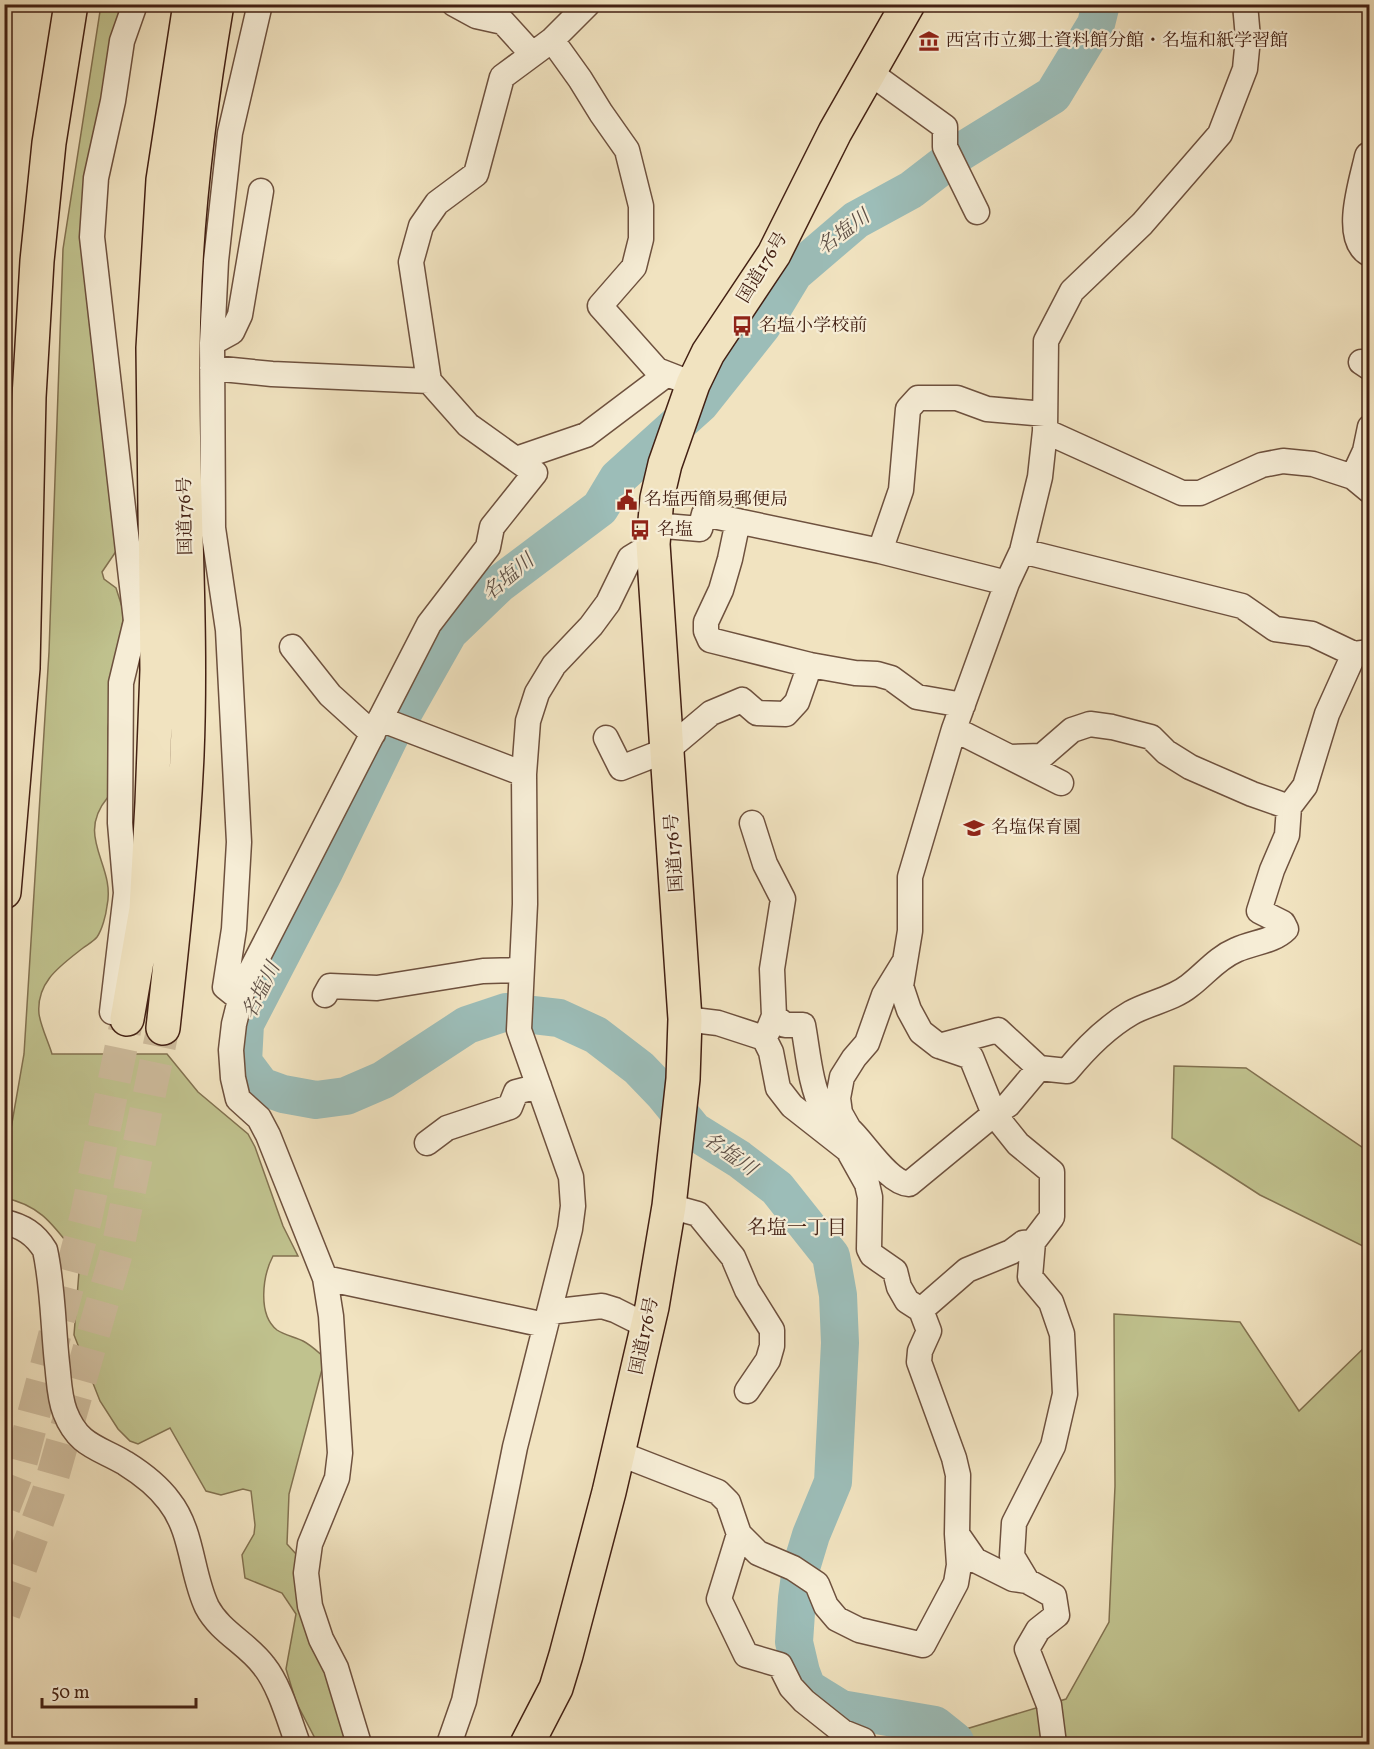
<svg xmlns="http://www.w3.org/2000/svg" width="1374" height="1749" font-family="Vollkorn,'Noto Serif JP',serif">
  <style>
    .green { fill: #c0c28e; stroke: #827150; stroke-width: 1.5 }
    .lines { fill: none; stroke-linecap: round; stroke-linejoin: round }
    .river { stroke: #9cbdb8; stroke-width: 38 }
    .trunk-tunnel { stroke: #cebc9d; stroke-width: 33; stroke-dasharray: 33 16; stroke-linecap: butt }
    .minor-casing { stroke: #6e513e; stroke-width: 27 }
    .tertiary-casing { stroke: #6e513e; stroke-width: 33 }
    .trunk-casing { stroke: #432013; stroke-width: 36 }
    .motorway-casing { stroke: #432013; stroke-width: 36 }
    .minor { stroke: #f6edd6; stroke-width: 24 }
    .tertiary { stroke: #f6edd6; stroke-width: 30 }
    .trunk { stroke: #f1e3c0; stroke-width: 33 }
    .motorway { stroke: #f1e3c0; stroke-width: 33 }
    .labels { text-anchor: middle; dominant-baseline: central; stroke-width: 4.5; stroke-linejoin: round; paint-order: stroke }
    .poi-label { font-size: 18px; fill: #432013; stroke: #f6edd6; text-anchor: start }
    .street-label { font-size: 18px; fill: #432013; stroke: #f6edd6 }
    .water-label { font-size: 20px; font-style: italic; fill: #5e4f45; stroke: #f6edd6 }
    .neighbourhood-label { font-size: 20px; fill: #432013; stroke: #f6edd6 }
  </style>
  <rect width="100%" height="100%" fill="#f1e3c0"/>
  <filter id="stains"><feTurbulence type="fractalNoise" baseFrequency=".00333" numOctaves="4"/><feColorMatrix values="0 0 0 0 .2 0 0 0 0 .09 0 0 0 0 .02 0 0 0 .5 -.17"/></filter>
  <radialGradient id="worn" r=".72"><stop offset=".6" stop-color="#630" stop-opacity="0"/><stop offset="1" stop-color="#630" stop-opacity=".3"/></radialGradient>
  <path class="green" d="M 101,5 L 124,5 L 83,209 L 121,544 L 102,572 L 104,579 L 116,588 L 124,613 L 108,728 L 108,797 C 74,838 116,864 107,906 C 106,915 102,930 97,937 C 94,941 87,945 83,948 C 60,966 36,982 39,1014 C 41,1027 48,1041 52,1054 L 167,1054 L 198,1092 L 248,1134 L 255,1147 L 283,1226 L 298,1256 L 273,1256 C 263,1275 257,1314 277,1330 C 284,1335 295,1337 303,1341 C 311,1345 318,1352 325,1358 L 289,1494 L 287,1544 L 314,1574 L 353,1744 L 318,1744 L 296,1702 L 286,1669 L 296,1614 L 282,1593 L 245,1578 L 242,1555 L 254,1534 L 255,1525 L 251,1491 L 243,1489 L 221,1495 L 206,1491 L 170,1428 L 138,1444 L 130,1441 L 118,1429 L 100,1401 L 74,1335 L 80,1259 C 56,1230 44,1206 5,1198 L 5,1163 L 24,1054 L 49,652 L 63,249 Z
    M 1174,1066 L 1246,1068 L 1369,1152 L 1369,1299 L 1363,1246 L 1260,1195 L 1172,1138 Z
    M 1114,1314 L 1240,1322 L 1299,1411 L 1369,1343 L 1369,1744 L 916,1744 L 1066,1699 L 1109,1622 L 1115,1486 Z"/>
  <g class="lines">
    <path class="river" d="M 956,1744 L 955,1741 L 935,1725 L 841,1709 L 807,1688 L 801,1672 L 794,1642 L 797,1598 L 801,1568 L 811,1535 L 833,1482 L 840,1343 L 838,1295 L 831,1256 L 777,1188 L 739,1159 L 694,1131 L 663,1093 L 639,1068 L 596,1035 L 559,1018 L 506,1012 L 467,1025 L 383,1080 L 346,1096 L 316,1100 L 283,1094 L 261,1086 L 243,1062 L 245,1024 L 324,872 L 389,738 L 449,632 L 499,584 L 600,508 L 618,478 L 700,404 L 762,326 L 794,273 L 856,220 L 911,190 L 959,153 L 1053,95 L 1096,24 L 1101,4"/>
    <path class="trunk-tunnel" d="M 4,1507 L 20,1466 L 86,1217 L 127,1019
      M 4,1613 L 48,1493 L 117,1251 L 163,1028"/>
    <g class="minor-casing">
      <path id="minor" d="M 454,4 L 476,16 L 503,22 L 532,54
        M 552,40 L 580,79 L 601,113 L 627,150 L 641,206 L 641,239 L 634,267 L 600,306 L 657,370 L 693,384
        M 869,72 L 945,127 L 945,147 L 977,212
        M 212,343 L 232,332 L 240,315 L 261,191
        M 1361,362 L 1370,368
        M 212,368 L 272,374 L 429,381
        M 1045,431 L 1182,493 L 1200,493 L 1262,465 L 1283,461 L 1313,464 L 1353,477 L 1370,491
        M 516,459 L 586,435 L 667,374
        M 1353,477 L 1365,451 L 1370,427
        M 738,521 L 730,559 L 721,590 L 706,622 L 706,631 L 710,640 L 810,665 L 855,673 L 877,674 L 891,678 L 917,697 L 963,705
        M 653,525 L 700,529 L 704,514 L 880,551 L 1007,583
        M 880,551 L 901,490 L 908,409 L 918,398 L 957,398 L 987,409 L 1045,414
        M 1022,551 L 1242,606 L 1275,629 L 1312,634 L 1354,654 L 1370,652
        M 292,647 L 330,695 L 373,734
        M 380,719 L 524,774
        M 954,729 L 1061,783
        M 606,738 L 621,768 L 667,750 L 711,713 L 742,700 L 757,713 L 786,714 L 797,702 L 810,665
        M 1010,757 L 1042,756 L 1072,730 L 1090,724 L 1112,727 L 1151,737 L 1166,752 L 1190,767 L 1252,794 L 1289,807
        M 752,823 L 765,864 L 783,899 L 772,969 L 774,1016 L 768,1031
        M 325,995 L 330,986 L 377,988 L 483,971 L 521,970
        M 240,999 L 225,987 L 234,929 L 239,842 L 228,630 L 213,528 L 212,343 L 216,261 L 230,133 L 260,4
        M 112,1012 L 126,893 L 120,823 L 121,683 L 136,621 L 92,237 L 96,178 L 113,101 L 122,41 L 135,4
        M 774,1016 L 785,1025 L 803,1025 C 808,1052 810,1085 823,1110 C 828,1119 842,1122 849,1129 C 864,1142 888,1183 909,1184 L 994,1114 L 1008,1105 L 1039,1068
        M 685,1019 L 718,1023 L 764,1038 L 771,1052 L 778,1088 L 792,1106 L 848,1150 L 867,1184 L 870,1197 L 869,1249 L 872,1255 L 895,1271 L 899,1287 L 907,1301 L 921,1310 L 929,1331 L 920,1351 L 919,1362 L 954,1458 L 958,1475 L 957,1534 L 959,1565 L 956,1583 L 923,1645 L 859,1630 L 837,1619 L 826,1606 L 817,1584 L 793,1568 L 758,1553 L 739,1534
        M 939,1046 L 998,1030 L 1039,1068 L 1067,1071 C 1085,1049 1105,1028 1131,1013 C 1149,1003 1173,999 1189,986 C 1205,974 1217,958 1236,950 C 1253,942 1273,942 1286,929 L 1283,923 L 1259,911 L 1272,870 L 1287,835 L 1289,807 L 1305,786 L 1327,714 L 1354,654
        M 849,1129 L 840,1113 L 838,1098 L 842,1077 L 854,1058 L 867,1043 L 884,995 L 903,964
        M 427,1143 L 447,1128 L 510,1107 L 516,1092 L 539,1086
        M 669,1206 L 698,1214 L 733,1257 L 747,1290 L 772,1330 L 772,1346 L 768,1360 L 747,1391
        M 4,1222 C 23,1226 35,1234 45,1250 C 53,1286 53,1326 57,1363 C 59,1379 59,1397 65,1412 C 78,1446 98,1447 125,1463 C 141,1473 158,1486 169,1501 C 193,1531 191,1574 207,1607 C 220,1632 248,1644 264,1666 C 280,1686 289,1720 298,1744
        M 325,1278 L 545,1325
        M 921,1310 L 967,1270 L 1011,1252 L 1023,1243 L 1033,1242
        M 549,1312 L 602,1306 L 615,1310 L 647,1326
        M 618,1453 L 718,1492 L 728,1502 L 739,1534 L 719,1599 L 746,1655 L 780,1665 L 791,1687 L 804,1701 L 843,1732 L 863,1740
        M 957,1534 L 975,1560 L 1013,1579 L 1027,1581
        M 359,1744 L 336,1668 L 321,1639 L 310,1606 L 306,1573 L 310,1544 L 337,1478 L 340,1453 L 331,1316 L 325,1278 L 268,1135 L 259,1118 L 238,1099 L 233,1078 L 231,1050 L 234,1024 L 244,984 L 429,624 L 488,547 L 492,527 L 535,473 L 468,425 L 429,381 L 411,262 L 421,226 L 437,203 L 476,174 L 502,77 L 552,40 L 588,4
        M 449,1744 L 464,1701 L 515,1447 L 570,1229 L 573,1206 L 571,1177 L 519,1030 L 525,904 L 524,774 L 528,721 L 537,693 L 554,665 L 591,626 L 608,603 L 630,558 L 653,544
        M 1054,1744 L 1049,1705 L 1027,1649 L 1038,1630 L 1057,1615 L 1054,1596 L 1027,1581 L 1012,1556 L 1014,1523 L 1053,1446 L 1065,1394 L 1062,1334 L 1051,1302 L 1030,1277 L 1033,1242 L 1052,1217 L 1052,1172 L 1018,1144 L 994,1114 L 971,1057 L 939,1046 L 921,1032 L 909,1010 L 901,986 L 910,931 L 910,877 L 954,729 L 1007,583 L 1022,551 L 1040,477 L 1045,431 L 1046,341 L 1072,291 L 1142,224 L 1220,134 L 1245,69 L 1248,38 L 1245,4"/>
    </g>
    <g class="tertiary-casing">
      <path id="tertiary" d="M 1370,157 C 1365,180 1346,237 1370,251"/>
    </g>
    <g class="trunk-casing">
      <path id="trunk" d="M 127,1019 L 146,909 L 152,803 L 157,670 L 153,348 L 163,180 L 190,4
        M 163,1028 C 173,937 183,846 187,755 C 193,606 179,456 184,307 C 187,205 200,104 217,4
        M 527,1744 L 556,1688 L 566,1655 L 609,1492 L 652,1307 L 669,1206 L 683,1079 L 685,1019 L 653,544 L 657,498 L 665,464 L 693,384 L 708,353 L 774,254 L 835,132 L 908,4"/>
    </g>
    <g class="motorway-casing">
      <path id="motorway" d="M 4,892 L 23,668 L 29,397 L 37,261 L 49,143 L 71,4"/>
    </g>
    <use href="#minor" class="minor"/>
    <use href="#tertiary" class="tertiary"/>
    <use href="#trunk" class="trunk"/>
    <use href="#motorway" class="motorway"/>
  </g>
  <defs>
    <g id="museum-bare" transform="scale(1.62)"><path d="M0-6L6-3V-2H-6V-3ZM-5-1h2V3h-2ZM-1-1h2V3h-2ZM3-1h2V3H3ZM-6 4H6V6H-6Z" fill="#8f2418" stroke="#f6edd6" stroke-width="2.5" paint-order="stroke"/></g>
    <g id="bus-bare" transform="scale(1.62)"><path d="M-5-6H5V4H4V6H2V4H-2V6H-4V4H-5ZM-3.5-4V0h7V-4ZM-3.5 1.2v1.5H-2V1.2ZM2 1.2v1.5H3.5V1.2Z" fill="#8f2418" stroke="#f6edd6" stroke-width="2.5" paint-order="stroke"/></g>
    <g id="civic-bare" transform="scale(1.62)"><path d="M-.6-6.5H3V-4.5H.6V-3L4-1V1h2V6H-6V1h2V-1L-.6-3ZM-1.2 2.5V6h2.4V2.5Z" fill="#8f2418" stroke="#f6edd6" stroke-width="2.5" paint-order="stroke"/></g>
    <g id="school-bare" transform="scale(1.62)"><path d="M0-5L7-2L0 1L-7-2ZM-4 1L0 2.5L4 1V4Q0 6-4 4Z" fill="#8f2418" stroke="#f6edd6" stroke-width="2.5" paint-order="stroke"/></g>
  </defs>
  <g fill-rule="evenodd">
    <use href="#museum-bare" x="929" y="41"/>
    <use href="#bus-bare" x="742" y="326"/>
    <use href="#civic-bare" x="627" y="500"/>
    <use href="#bus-bare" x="640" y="530"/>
    <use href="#school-bare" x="974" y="828"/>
  </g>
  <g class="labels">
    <g class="poi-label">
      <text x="946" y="41">西宮市立郷土資料館分館・名塩和紙学習館</text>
      <text x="759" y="326">名塩小学校前</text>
      <text x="644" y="500">名塩西簡易郵便局</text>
      <text x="657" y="530">名塩</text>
      <text x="991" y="828">名塩保育園</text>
    </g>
    <g class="street-label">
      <text transform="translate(763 268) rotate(-59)">国道176号</text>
      <text transform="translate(186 516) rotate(-91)">国道176号</text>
      <text transform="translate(675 853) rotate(-94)">国道176号</text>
      <text transform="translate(645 1336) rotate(-78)">国道176号</text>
    </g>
    <g class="water-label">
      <text transform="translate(844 233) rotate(-37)">名塩川</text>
      <text transform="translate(509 578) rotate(-40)">名塩川</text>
      <text transform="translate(262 991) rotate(-64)">名塩川</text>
      <text transform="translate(729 1155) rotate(35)">名塩川</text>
    </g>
    <g class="neighbourhood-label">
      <text x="797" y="1229">名塩一丁目</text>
    </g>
  </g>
  <rect width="1374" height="1749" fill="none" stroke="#f1e3c0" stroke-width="24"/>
  <rect x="6" y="6" width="1362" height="1737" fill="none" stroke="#432013" stroke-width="3"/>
  <rect x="12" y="12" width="1350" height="1725" fill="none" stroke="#432013" stroke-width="1.5"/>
  <path d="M42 1698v9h154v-9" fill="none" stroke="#432013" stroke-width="3"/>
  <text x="51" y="1698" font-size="18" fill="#432013" stroke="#f6edd6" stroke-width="4.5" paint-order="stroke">50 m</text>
  <rect width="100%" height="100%" filter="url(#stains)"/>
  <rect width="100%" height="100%" fill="url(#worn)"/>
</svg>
